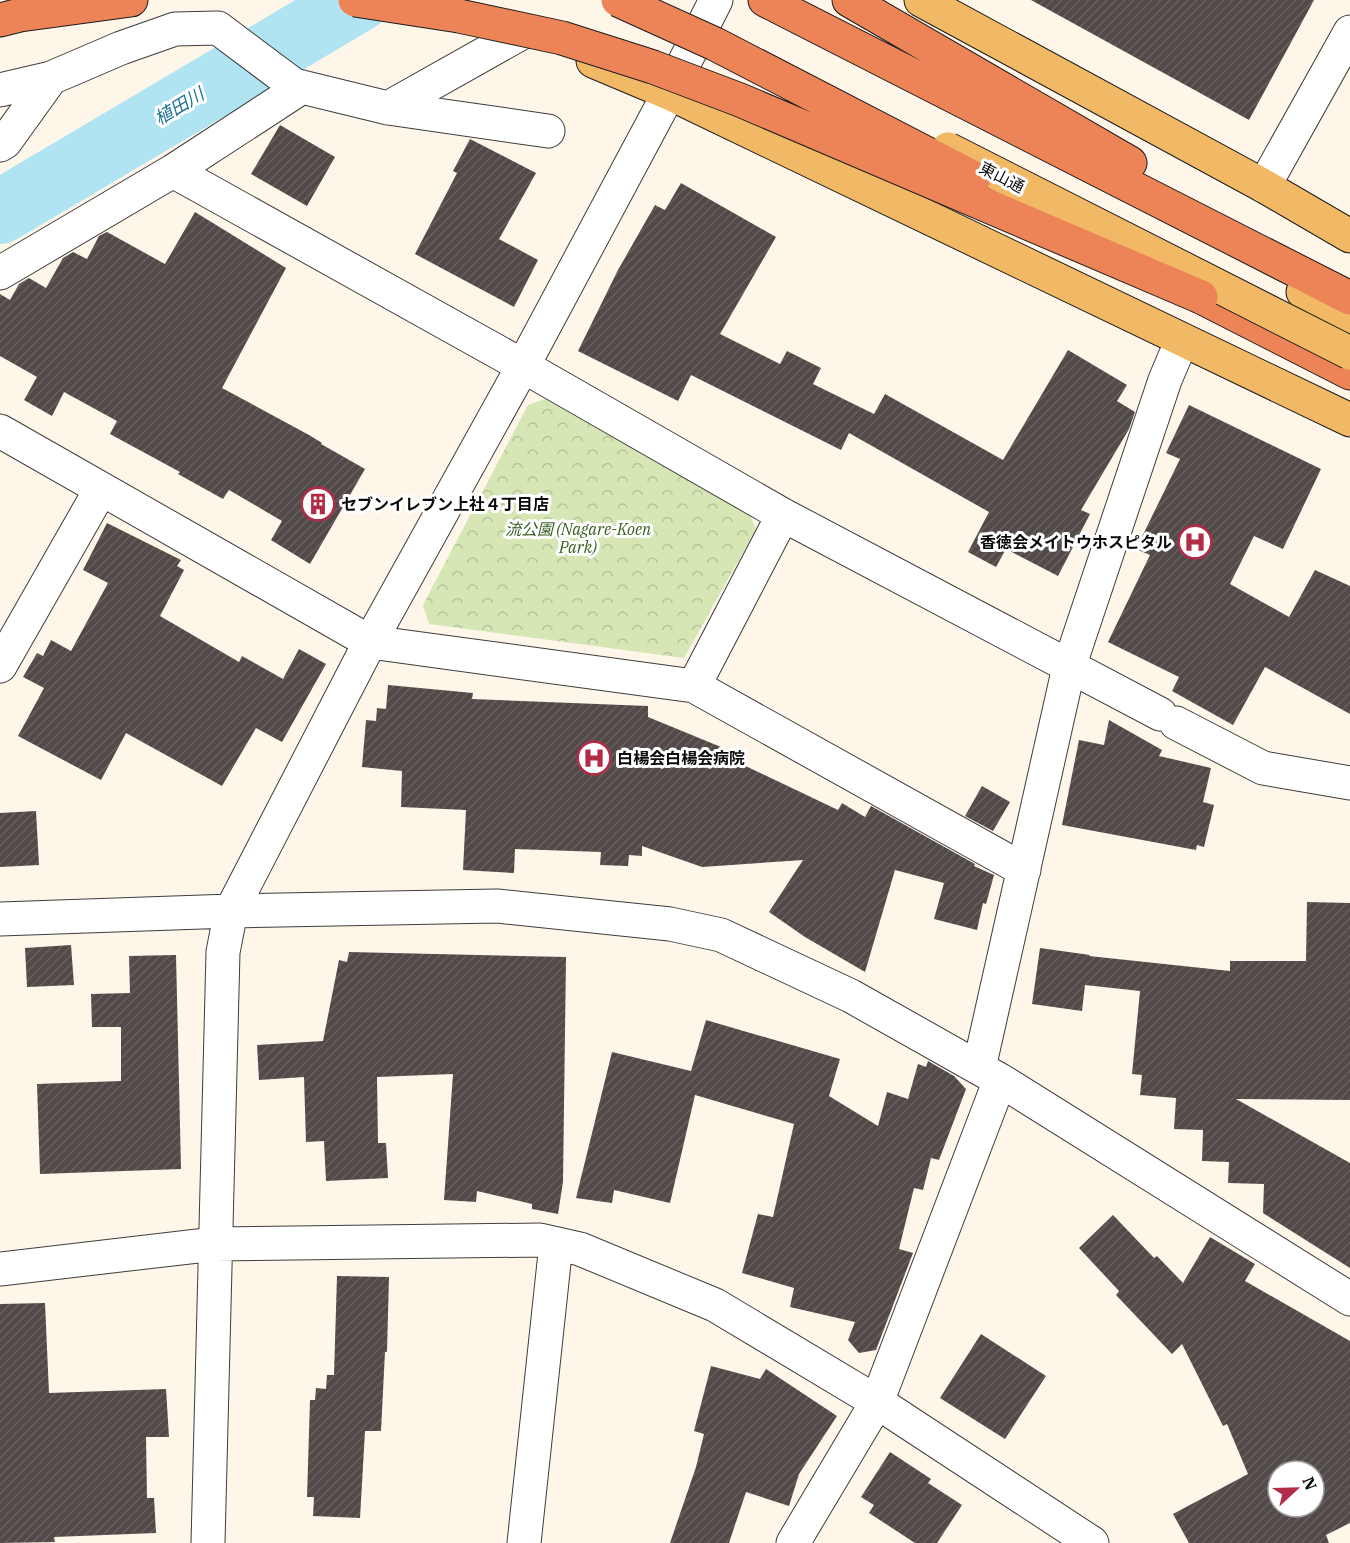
<svg xmlns="http://www.w3.org/2000/svg" width="1350" height="1543" font-family="'IBM Plex Serif','Noto Sans JP',serif">
  <style>
    .park { fill: url(#park-crowns) }
    .lines { fill: none; stroke-linecap: round; stroke-linejoin: round }
    .river { stroke: #b1e4f2; stroke-width: 64 }
    .building { fill: url(#building-hatch); fill-rule: evenodd }
    .minor-casing { stroke: #3d3d3d; stroke-width: 35 }
    .major-casing { stroke: #1b1b1b; stroke-width: 35 }
    .highway-casing { stroke: #1b1b1b; stroke-width: 35 }
    .minor { stroke: #fff; stroke-width: 33 }
    .major { stroke: #f1b966; stroke-width: 33 }
    .highway { stroke: #ed8458; stroke-width: 33 }
    .major-bridge-casing { stroke: #1b1b1b; stroke-width: 35; stroke-linecap: butt }
    .highway-bridge-casing { stroke: #1b1b1b; stroke-width: 35; stroke-linecap: butt }
    .major-bridge { stroke: #f1b966; stroke-width: 33 }
    .highway-bridge { stroke: #ed8458; stroke-width: 33 }
    .labels { text-anchor: middle; dominant-baseline: central; stroke-width: 6; stroke-linejoin: round; paint-order: stroke }
    .street-label { font-size: 16px; fill: #0a0a0a; stroke: #fff }
    .poi-label { font-size: 16px; font-weight: bold; fill: #0a0a0a; stroke: #fff; text-anchor: start }
    .park-label { font-size: 16px; font-style: italic; fill: #365e1f; stroke: #fff }
    .water-label { font-size: 18px; font-style: italic; fill: #1c7394; stroke: #fff }
  </style>
  <defs>
    <pattern id="park-crowns" width="20" height="18" patternUnits="userSpaceOnUse" patternTransform="scale(1.5)"><rect width="20" height="18" fill="#d6e6b5"/><path d="M2 6a3 3 0 1 1 6 0M12 15a3 3 0 1 1 6 0" fill="none" stroke="#b6c49a"/></pattern>
    <pattern id="building-hatch" width="6" height="6" patternUnits="userSpaceOnUse" patternTransform="scale(1.5)"><rect width="6" height="6" fill="#524a48"/><path d="M-1 1l2-2M0 6l6-6M5 7l2-2" fill="none" stroke="#66605e"/></pattern>
  </defs>
  <rect width="100%" height="100%" fill="#fef6e9"/>
  <path class="park" d="M 545,399 L 750,516 L 756,529 L 684,658 L 429,624 L 423,605 L 528,405 Z"/>
  <g class="lines">
    <path class="river" d="M 0,212 L 358,0"/>
  </g>
  <path class="building" d="M 1031,0 L 1314,0 L 1249,120 Z
    M 280,125 L 335,157 L 307,206 L 251,174 Z
    M 470,139 L 536,173 L 499,239 L 538,260 L 514,307 L 415,254 L 457,173 L 453,171 Z
    M 681,183 L 776,237 L 720,334 L 780,364 L 787,351 L 821,368 L 813,384 L 874,414 L 885,394 L 1003,460 L 1068,350 L 1127,385 L 1117,401 L 1135,412 L 1129,429 L 1081,510 L 1090,514 L 1058,576 L 1006,549 L 996,567 L 968,552 L 989,512 L 849,433 L 841,450 L 691,375 L 678,401 L 578,351 L 618,270 L 655,205 L 665,210 Z
    M 195,212 L 286,268 L 222,388 L 309,435 L 322,443 L 321,444 L 365,469 L 310,564 L 271,540 L 282,521 L 229,490 L 223,499 L 178,474 L 180,472 L 110,434 L 117,421 L 64,392 L 52,416 L 24,400 L 37,377 L 0,356 L 0,294 L 10,300 L 19,284 L 29,278 L 46,288 L 63,258 L 73,252 L 87,259 L 99,236 L 107,232 L 165,264 Z
    M 1189,405 L 1321,469 L 1283,549 L 1254,536 L 1230,584 L 1289,617 L 1315,570 L 1350,586 L 1350,714 L 1265,667 L 1233,725 L 1172,691 L 1179,677 L 1108,642 L 1150,555 L 1136,549 L 1180,459 L 1166,453 Z
    M 107,523 L 181,560 L 177,566 L 184,570 L 160,616 L 239,662 L 242,656 L 283,679 L 299,649 L 326,664 L 282,742 L 256,728 L 222,786 L 126,733 L 101,780 L 18,736 L 44,688 L 23,677 L 37,653 L 43,656 L 51,640 L 71,651 L 108,583 L 83,570 Z
    M 388,685 L 473,693 L 472,699 L 648,706 L 648,717 L 738,754 L 735,761 L 838,810 L 842,803 L 865,817 L 871,806 L 975,864 L 974,866 L 994,875 L 986,904 L 983,903 L 977,930 L 934,919 L 944,883 L 895,870 L 865,972 L 805,937 L 769,912 L 803,860 L 702,867 L 642,846 L 642,856 L 629,855 L 628,866 L 600,865 L 601,852 L 515,849 L 514,873 L 463,870 L 466,810 L 401,807 L 402,771 L 362,767 L 366,720 L 376,721 L 377,708 L 386,709 Z
    M 1109,720 L 1162,750 L 1159,756 L 1211,768 L 1203,802 L 1214,805 L 1204,847 L 1197,845 L 1196,850 L 1062,825 L 1079,740 L 1104,745 Z
    M 982,786 L 1010,802 L 993,831 L 965,816 Z
    M 36,811 L 39,865 L 0,867 L 0,813 Z
    M 1307,902 L 1350,903 L 1350,1100 L 1236,1099 L 1350,1163 L 1350,1268 L 1263,1213 L 1264,1184 L 1228,1183 L 1229,1162 L 1202,1161 L 1203,1130 L 1174,1129 L 1176,1098 L 1140,1095 L 1142,1075 L 1132,1074 L 1140,991 L 1085,985 L 1082,1011 L 1032,1004 L 1040,948 L 1090,955 L 1089,956 L 1230,971 L 1230,961 L 1306,961 Z
    M 71,945 L 74,985 L 27,987 L 25,948 Z
    M 349,952 L 566,957 L 563,1182 L 558,1214 L 532,1209 L 532,1204 L 477,1191 L 476,1202 L 444,1200 L 453,1074 L 377,1077 L 378,1143 L 386,1143 L 388,1178 L 326,1181 L 324,1141 L 306,1142 L 304,1077 L 259,1080 L 257,1045 L 323,1041 L 339,960 L 347,962 Z
    M 176,955 L 181,1169 L 40,1174 L 37,1084 L 121,1081 L 121,1027 L 92,1027 L 91,994 L 130,993 L 129,956 Z
    M 706,1020 L 840,1059 L 829,1096 L 878,1126 L 887,1092 L 908,1099 L 918,1064 L 926,1067 L 928,1061 L 954,1076 L 966,1089 L 939,1160 L 931,1158 L 923,1190 L 914,1188 L 899,1249 L 913,1253 L 876,1350 L 859,1353 L 848,1340 L 855,1322 L 790,1307 L 794,1288 L 742,1273 L 758,1214 L 773,1217 L 794,1124 L 695,1095 L 670,1203 L 614,1190 L 612,1203 L 576,1198 L 612,1052 L 691,1071 Z
    M 1113,1215 L 1154,1258 L 1157,1256 L 1183,1283 L 1210,1237 L 1255,1264 L 1245,1281 L 1350,1341 L 1350,1523 L 1326,1535 L 1329,1543 L 1189,1543 L 1173,1514 L 1248,1474 L 1227,1424 L 1223,1426 L 1182,1344 L 1172,1354 L 1116,1295 L 1119,1291 L 1079,1248 ZM 1278,1471 L 1314,1471 L 1314,1507 L 1278,1507 Z
    M 337,1276 L 389,1277 L 387,1352 L 385,1352 L 381,1431 L 365,1431 L 360,1518 L 313,1516 L 314,1497 L 307,1497 L 310,1400 L 315,1400 L 316,1388 L 326,1389 L 327,1375 L 334,1375 Z
    M 45,1303 L 49,1393 L 166,1389 L 169,1437 L 146,1437 L 147,1498 L 154,1498 L 156,1533 L 54,1537 L 55,1542 L 0,1543 L 0,1304 Z
    M 981,1334 L 1046,1376 L 1005,1439 L 940,1398 Z
    M 711,1366 L 760,1379 L 766,1369 L 837,1416 L 799,1474 L 789,1506 L 746,1492 L 729,1543 L 670,1543 L 696,1467 L 704,1434 L 694,1431 Z
    M 890,1452 L 931,1479 L 928,1483 L 962,1505 L 937,1543 L 915,1543 L 869,1513 L 874,1505 L 861,1497 Z"/>
  <g class="lines">
    <g class="minor-casing">
      <path id="minor" d="M 0,90 L 51,78 L 121,48 L 175,29 L 218,28 L 294,85 L 302,87 L 388,108 L 548,131
        M 388,108 L 523,32
        M 0,145 L 5,142 L 51,78
        M 173,171 L 523,366 L 783,515 L 1160,714
        M 1264,186 L 1350,32
        M 0,273 L 173,171 L 302,87
        M 0,431 L 370,642 L 694,686 L 1024,870
        M 0,666 L 101,489
        M 694,686 L 783,515
        M 1176,723 L 1263,768 L 1350,783
        M 0,919 L 231,911 L 497,906 L 670,924 L 721,935 L 851,996 L 1000,1080 L 1350,1299
        M 979,1068 L 1069,667 L 1165,380 L 1182,340
        M 0,1269 L 215,1244 L 540,1240 L 580,1249 L 715,1305 L 877,1402 L 1092,1543
        M 208,1543 L 223,952 L 231,911 L 370,642 L 523,366 L 669,93 L 716,0
        M 524,1543 L 556,1244
        M 793,1543 L 877,1402 L 1000,1080"/>
    </g>
    <g class="major-casing">
      <path id="major" d="M 921,0 L 1264,186 L 1350,236
        M 593,61 L 669,93 L 1350,420
        M 1303,292 L 1350,317"/>
    </g>
    <g class="highway-casing">
      <path id="highway" d="M 765,0 L 1350,298
        M 849,0 L 1130,163
        M 0,20 L 20,15 L 131,0
        M 1201,297 L 1350,373"/>
    </g>
    <use href="#minor" class="minor"/>
    <use href="#major" class="major"/>
    <use href="#highway" class="highway"/>
    <g class="major-bridge-casing">
      <path id="major-bridge" d="M 948,149 L 1350,353"/>
    </g>
    <g class="highway-bridge-casing">
      <path id="highway-bridge" d="M 355,0 L 459,16 L 562,38 L 653,67 L 740,100 L 1201,297
        M 618,0 L 715,44 L 974,178"/>
    </g>
    <use href="#major-bridge" class="major-bridge"/>
    <use href="#highway-bridge" class="highway-bridge"/>
  </g>
  <defs>
    <g id="building-ring" transform="scale(1.725)"><circle r="9.5" fill="#fff" stroke="#b22b47" stroke-width="1.5"/><path d="M-4-6H4V6H1V3H-1V6H-4ZM-2.5-4.3h1.7v1.8h-1.7ZM.8-4.3h1.7v1.8H.8ZM-2.5-1h1.7V.8h-1.7ZM.8-1h1.7V.8H.8Z" fill="#b22b47"/></g>
    <g id="hospital-ring" transform="scale(1.725)"><circle r="9.5" fill="#fff" stroke="#b22b47" stroke-width="1.5"/><path d="M-5-5h3v3.5h4V-5h3V5h-3V1.5h-4V5h-3Z" fill="#b22b47"/></g>
  </defs>
  <g fill-rule="evenodd">
    <use href="#building-ring" x="318" y="504"/>
    <use href="#hospital-ring" x="1195" y="542"/>
    <use href="#hospital-ring" x="594" y="758"/>
  </g>
  <g class="labels">
    <g class="street-label">
      <text transform="translate(1002 177) rotate(27)">東山通</text>
    </g>
    <g class="poi-label">
      <text x="341" y="504">セブンイレブン上社４丁目店</text>
      <text x="1172" y="542" text-anchor="end">香徳会メイトウホスピタル</text>
      <text x="617" y="758">白楊会白楊会病院</text>
    </g>
    <g class="park-label">
      <text x="578" y="529">流公園 (Nagare-Koen<tspan x="578" dy="18">Park)</tspan></text>
    </g>
    <g class="water-label">
      <text transform="translate(179 106) rotate(-31)">植田川</text>
    </g>
  </g>
  <g transform="translate(1296 1489) rotate(68)"><circle r="28" fill="#ffffff" stroke="#9d9d9d" stroke-width="1.5"/>
  <path d="M0-4.5L10 22L0 15L-10 22Z" fill="#b22b47"/>
  <text y="-9" font-size="16" font-weight="bold" text-anchor="middle" fill="#0a0a0a">N</text>
  </g>
</svg>
